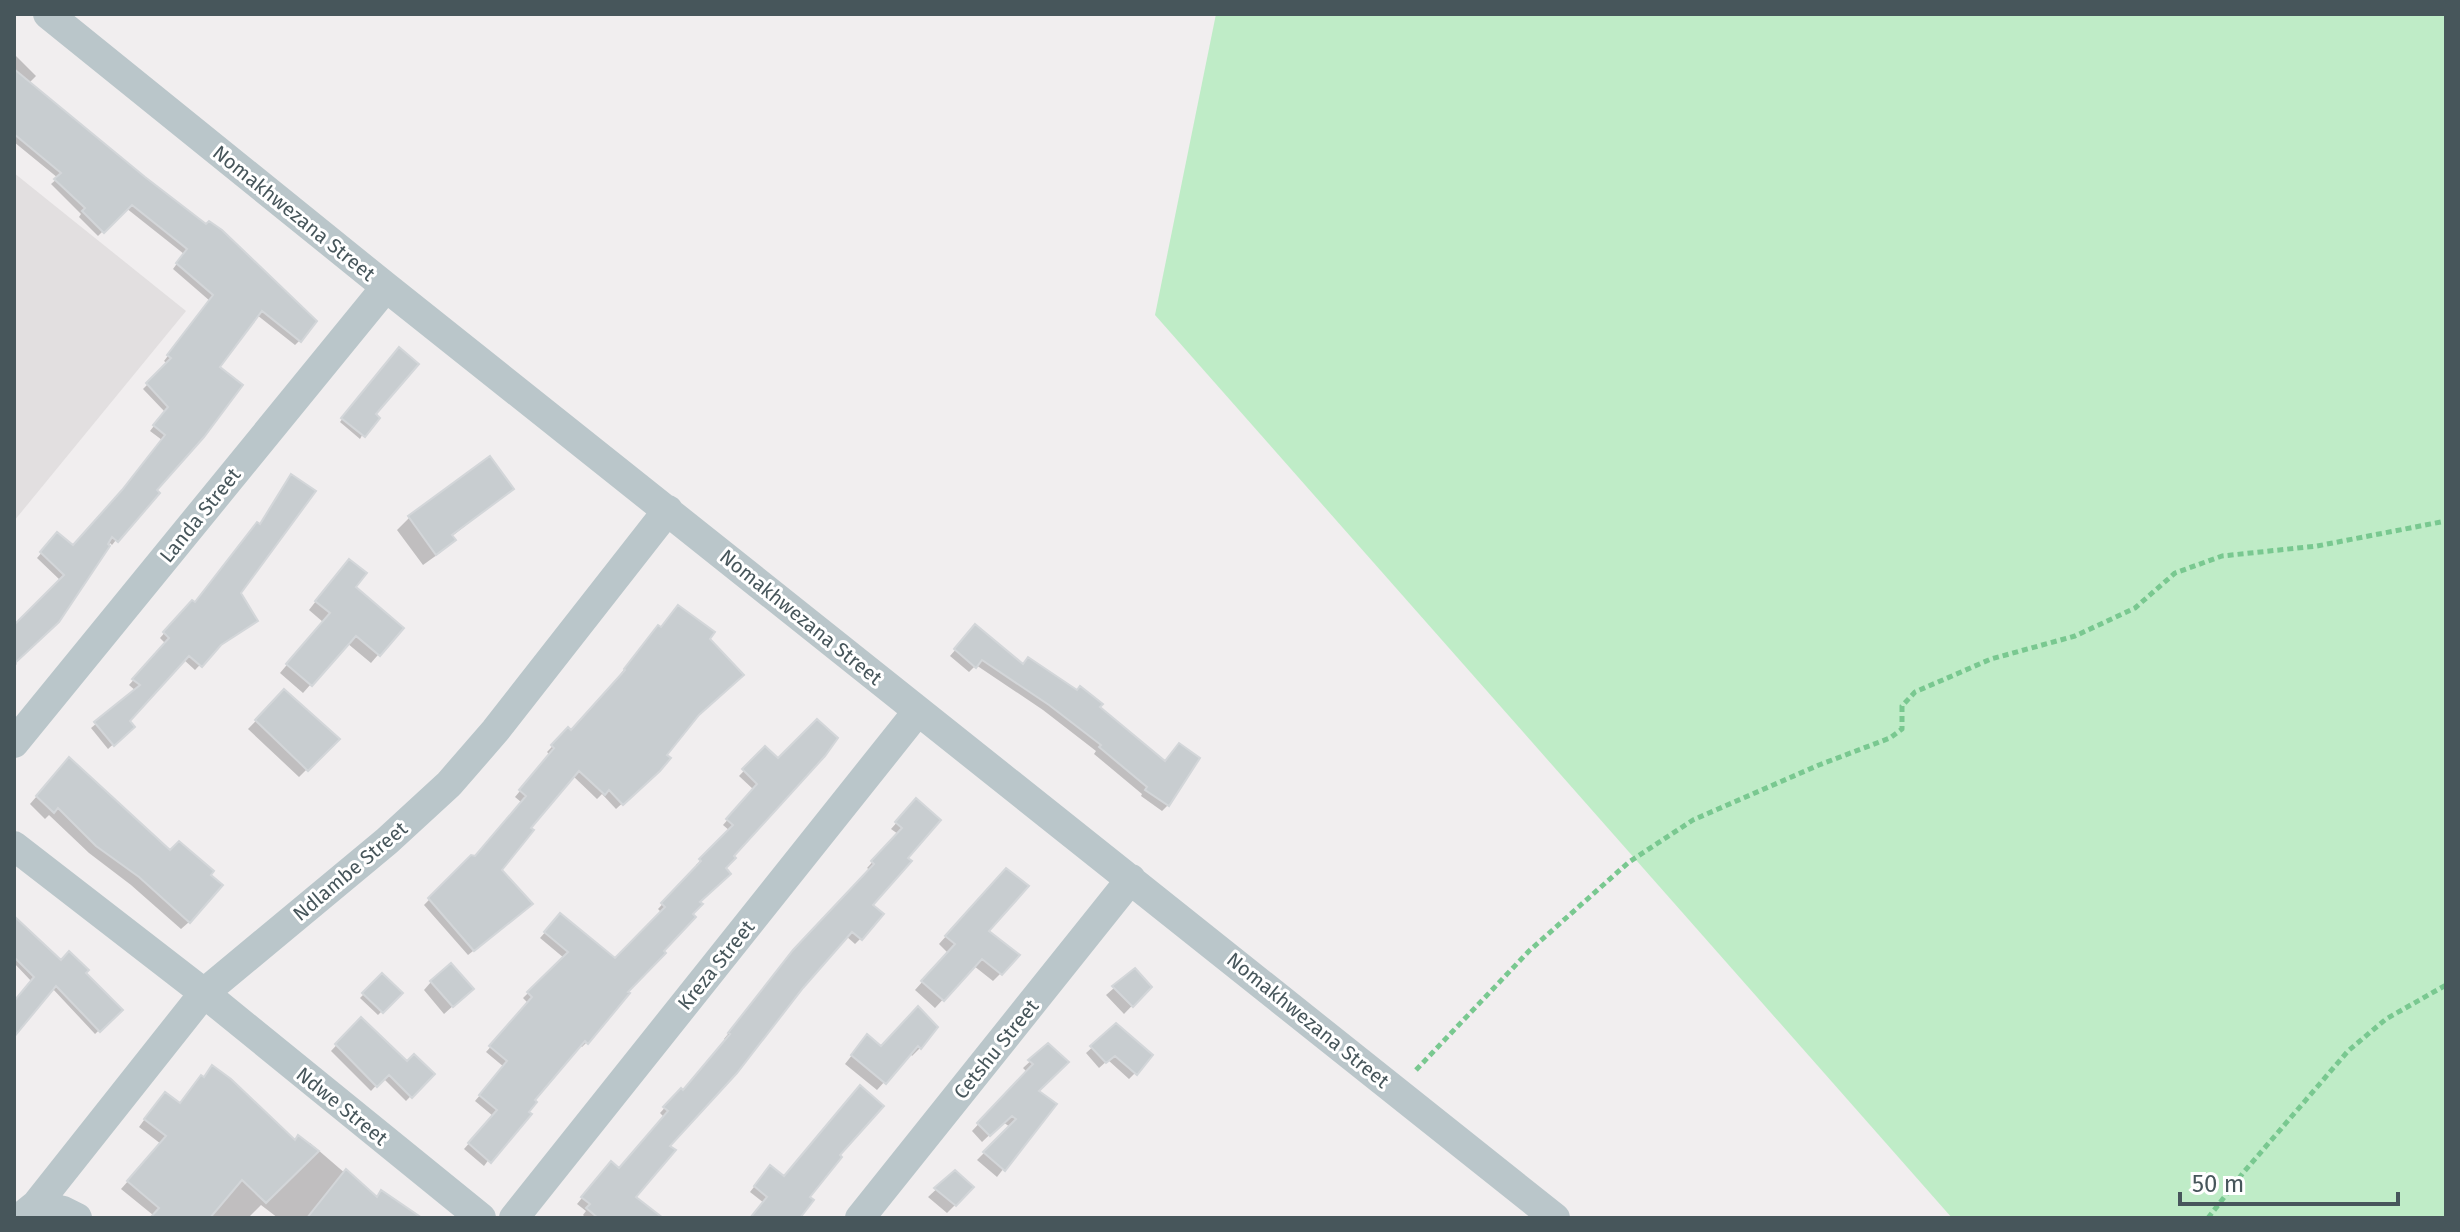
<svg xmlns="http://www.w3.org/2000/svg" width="2460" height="1232" font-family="'Fira Sans',sans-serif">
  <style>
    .education { fill: #e2dfe0 }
    .green { fill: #bfecc7 }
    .shadow { fill: #0003 }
    .building { fill: #c8cdd0; stroke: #d3d6d9; stroke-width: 2 }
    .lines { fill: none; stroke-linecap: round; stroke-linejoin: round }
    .path { stroke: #79c890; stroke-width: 5; stroke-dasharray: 6 4; stroke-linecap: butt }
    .minor { stroke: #bac6ca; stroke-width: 30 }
    .labels { text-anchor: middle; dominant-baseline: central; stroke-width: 6; stroke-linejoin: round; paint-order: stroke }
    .street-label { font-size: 20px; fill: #47565b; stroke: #fff }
  </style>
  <rect width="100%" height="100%" fill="#f1eeef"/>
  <path class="education" d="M 14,173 L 186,311 L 14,521 Z"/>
  <path class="green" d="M 1216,14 L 2446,14 L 2446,1218 L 1952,1218 L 1155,315 Z"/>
  <path class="shadow" d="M 14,54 L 36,76 L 29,83 L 300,340 L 295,345 L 257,315 L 217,367 L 155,490 L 116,540 L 112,545 L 110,543 L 57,621 L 14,661 L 17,664 L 14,666 L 14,630 L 61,581 L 37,558 L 57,535 L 73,548 L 118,497 L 162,440 L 150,431 L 165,412 L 143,389 L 168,364 L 164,361 L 210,301 L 173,269 L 184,254 L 126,208 L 98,236 L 79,217 L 81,214 L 51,184 L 58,178 L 14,142 Z
    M 396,353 L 373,415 L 360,439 L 340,422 Z
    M 489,459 L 512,489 L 451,537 L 453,540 L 441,552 L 423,565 L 397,530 L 409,518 Z
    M 341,569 L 353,588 L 401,628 L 371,663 L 347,643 L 303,693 L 280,673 L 323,622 L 309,610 Z
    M 192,602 L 216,648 L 195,670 L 183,659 L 128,721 L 132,727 L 108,749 L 91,728 L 136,691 L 129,685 L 166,644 L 160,638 Z
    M 653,633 L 707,639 L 695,717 L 651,777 L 616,809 L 602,794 L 597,799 L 572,775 L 528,828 L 500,870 L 525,910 L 468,955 L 424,905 L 471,857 L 474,859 L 521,802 L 515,797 L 550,755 L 547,752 L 568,730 L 571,733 L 621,677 L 619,676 Z
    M 970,633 L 1098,707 L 1164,763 L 1168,805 L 1162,811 L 1141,796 L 1142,794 L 1094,754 L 1096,751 L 1043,710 L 976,665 L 969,672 L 950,656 Z
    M 284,692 L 337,739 L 299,777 L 248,729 Z
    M 765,749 L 778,761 L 731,856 L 698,902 L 587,1042 L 582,1047 L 579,1045 L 532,1101 L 484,1166 L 464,1149 L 493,1116 L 475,1101 L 504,1067 L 486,1052 L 529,1004 L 523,998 L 564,958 L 540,938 L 556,920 L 615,960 L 662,913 L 658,909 L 697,867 L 696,865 L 730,831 L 723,825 L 754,790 L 739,776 Z
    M 62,767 L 189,922 L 181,929 L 131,885 L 89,853 L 49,815 L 45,819 L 30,804 Z
    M 916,801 L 870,905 L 860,939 L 855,944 L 846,936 L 668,1146 L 633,1197 L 660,1218 L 586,1218 L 583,1215 L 586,1211 L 577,1204 L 606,1169 L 619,1170 L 665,1118 L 660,1113 L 681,1090 L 683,1092 L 726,1040 L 724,1039 L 788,958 L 870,870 L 867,868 L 898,834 L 891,829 Z
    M 998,878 L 986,931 L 1001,973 L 993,981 L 974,966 L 935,1008 L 915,990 L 948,953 L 939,944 Z
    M 14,940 L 83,973 L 120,1010 L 95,1034 L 52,988 L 14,1018 L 14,1004 L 32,982 L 14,963 Z
    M 382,976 L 400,993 L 378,1015 L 360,998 Z
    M 431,982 L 464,996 L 444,1014 L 424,990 Z
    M 1150,987 L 1124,1014 L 1106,995 L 1114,988 Z
    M 361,1019 L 407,1064 L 432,1074 L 406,1101 L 383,1078 L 371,1091 L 331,1051 Z
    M 1116,1026 L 1135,1073 L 1129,1079 L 1108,1060 L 1099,1068 L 1086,1053 Z
    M 936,1027 L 920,1048 L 912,1056 L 910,1053 L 877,1090 L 845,1064 L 860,1045 L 881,1049 Z
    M 1048,1045 L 1036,1091 L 1054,1104 L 997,1177 L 977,1160 L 1010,1127 L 1003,1122 L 982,1142 L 972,1131 L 1027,1072 L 1023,1068 Z
    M 158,1101 L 179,1104 L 294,1142 L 308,1146 L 310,1143 L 397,1218 L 278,1218 L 261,1205 L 248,1218 L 151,1218 L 153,1215 L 121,1189 L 161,1144 L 139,1127 Z
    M 837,1155 L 807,1197 L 797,1218 L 751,1218 L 764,1203 L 750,1192 L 765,1173 L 783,1178 Z
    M 955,1172 L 955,1205 L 947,1213 L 928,1197 Z"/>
  <path class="building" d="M 14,69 L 145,177 L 206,224 L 209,221 L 222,230 L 317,321 L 301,342 L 262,311 L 220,367 L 243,385 L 204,437 L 157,490 L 160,493 L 118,542 L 112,537 L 108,544 L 110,546 L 59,622 L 14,664 L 14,625 L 64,575 L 40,552 L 57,532 L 73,545 L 122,490 L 165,435 L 153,425 L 168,407 L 146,383 L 171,358 L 167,355 L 213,295 L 176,263 L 187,249 L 132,205 L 104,233 L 82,211 L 85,208 L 54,179 L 61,173 L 14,134 Z
    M 399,347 L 419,364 L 376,414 L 380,418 L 365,437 L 341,418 Z
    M 490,456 L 514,489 L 452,535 L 456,540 L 436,555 L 408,516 Z
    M 291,474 L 316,491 L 241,593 L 258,621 L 221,645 L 202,667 L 189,656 L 130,721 L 135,727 L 114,746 L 94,722 L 140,685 L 132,679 L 169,638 L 163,632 L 192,600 L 195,602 L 257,522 L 260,524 Z
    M 349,559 L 367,573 L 356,587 L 404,628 L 380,656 L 356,636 L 312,686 L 286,664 L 330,613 L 315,601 Z
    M 678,605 L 715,632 L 710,639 L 744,675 L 699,715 L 667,755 L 671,758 L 660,771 L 623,805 L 609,790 L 605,795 L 579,771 L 531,828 L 534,830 L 502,870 L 533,904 L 474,951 L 428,898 L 471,855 L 475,856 L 526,796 L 519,790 L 554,748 L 551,745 L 568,727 L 571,730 L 625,670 L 624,669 L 658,625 L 661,627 Z
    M 975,624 L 1023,664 L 1028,657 L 1077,690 L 1080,686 L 1103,704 L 1100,707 L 1165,761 L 1179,743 L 1200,758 L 1169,806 L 1145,790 L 1147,787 L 1099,747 L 1101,745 L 1049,705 L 982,660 L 976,668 L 954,649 Z
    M 284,689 L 340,739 L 308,771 L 255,720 Z
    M 817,719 L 838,738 L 825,756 L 734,856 L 736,858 L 726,868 L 731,874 L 700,902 L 703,904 L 693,914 L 696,917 L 664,951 L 666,953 L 628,992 L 630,993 L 588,1044 L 585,1041 L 535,1100 L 537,1102 L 529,1112 L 532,1114 L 491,1163 L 468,1143 L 497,1110 L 479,1095 L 507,1061 L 489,1046 L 532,997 L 527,992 L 568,952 L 544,932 L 560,913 L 615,958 L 665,907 L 661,903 L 701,861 L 699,859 L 733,825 L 726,819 L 757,784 L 742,769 L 765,746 L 778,758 Z
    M 69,757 L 170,850 L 179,841 L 214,871 L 211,875 L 223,885 L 190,923 L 139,877 L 96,846 L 58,808 L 54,813 L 36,796 Z
    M 916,798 L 941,820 L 908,858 L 912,861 L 873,905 L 884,914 L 862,940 L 852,932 L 803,988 L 737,1073 L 670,1146 L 676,1150 L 636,1197 L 663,1218 L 598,1218 L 586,1208 L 590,1204 L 581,1197 L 611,1161 L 619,1168 L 668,1111 L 663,1107 L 681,1088 L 683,1090 L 730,1034 L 728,1033 L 793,950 L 874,864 L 871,861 L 902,828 L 895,822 Z
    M 1006,868 L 1029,886 L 989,931 L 1020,955 L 1002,975 L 982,959 L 944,1001 L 921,981 L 955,944 L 945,936 Z
    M 14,916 L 61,960 L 69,951 L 89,970 L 86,973 L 123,1010 L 100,1032 L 56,986 L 14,1037 L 14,1001 L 34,977 L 14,957 Z
    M 451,963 L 474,989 L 453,1007 L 430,981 Z
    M 1135,968 L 1152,987 L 1133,1007 L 1112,986 Z
    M 382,973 L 403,993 L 383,1013 L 362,993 Z
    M 918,1006 L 938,1027 L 921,1049 L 918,1046 L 886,1084 L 851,1055 L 867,1034 L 881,1046 Z
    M 361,1017 L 407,1061 L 414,1054 L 435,1074 L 412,1098 L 389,1075 L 377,1087 L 335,1044 Z
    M 1116,1023 L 1153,1055 L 1137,1075 L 1115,1056 L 1106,1063 L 1090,1046 Z
    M 1048,1043 L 1069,1062 L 1039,1091 L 1057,1104 L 1005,1171 L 983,1152 L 1016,1119 L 1012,1116 L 990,1136 L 977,1123 L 1033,1064 L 1028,1060 Z
    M 212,1065 L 231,1079 L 295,1140 L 298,1135 L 319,1151 L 266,1203 L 242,1180 L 210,1218 L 150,1218 L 159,1208 L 127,1181 L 166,1136 L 144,1119 L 165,1092 L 180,1103 L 201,1075 L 204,1077 Z
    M 860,1085 L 884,1106 L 840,1155 L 842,1157 L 810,1197 L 814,1200 L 800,1218 L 750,1218 L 767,1197 L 754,1186 L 770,1165 L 784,1176 Z
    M 346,1169 L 377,1197 L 381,1190 L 422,1218 L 307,1218 Z
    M 955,1170 L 974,1187 L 956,1206 L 934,1188 Z"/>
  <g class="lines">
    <path class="path" d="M 1416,1070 L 1529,951 L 1629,862 L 1693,820 L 1819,765 L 1890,738 L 1902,729 L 1902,706 L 1915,692 L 1991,659 L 2075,636 L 2135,608 L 2175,573 L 2222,556 L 2317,546 L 2446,521
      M 2208,1218 L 2243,1173 L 2348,1051 L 2386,1019 L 2446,985"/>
    <path class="minor" d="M 48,14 L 386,287 L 1555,1218
      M 14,743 L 386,287
      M 14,846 L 204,993 L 481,1218
      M 36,1205 L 63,1211 L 77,1218
      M 20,1218 L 36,1205 L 204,993 L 387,841 L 449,784 L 495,731 L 668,510
      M 514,1218 L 918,711
      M 860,1218 L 1131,879"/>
  </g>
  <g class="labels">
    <g class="street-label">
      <text transform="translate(294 213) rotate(39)">Nomakhwezana Street</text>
      <text transform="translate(200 515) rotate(-51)">Landa Street</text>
      <text transform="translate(801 617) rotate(39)">Nomakhwezana Street</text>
      <text transform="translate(350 871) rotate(-40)">Ndlambe Street</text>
      <text transform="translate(716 965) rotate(-51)">Kreza Street</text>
      <text transform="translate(1308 1020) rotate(39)">Nomakhwezana Street</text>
      <text transform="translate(996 1049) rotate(-51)">Cetshu Street</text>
      <text transform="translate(342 1106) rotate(39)">Ndwe Street</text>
    </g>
  </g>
  <rect width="2460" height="1232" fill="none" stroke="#47565b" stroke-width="32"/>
  <path d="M2180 1192v12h218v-12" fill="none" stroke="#47565b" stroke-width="4"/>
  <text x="2192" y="1192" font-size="24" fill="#47565b" stroke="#ffffff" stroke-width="6" paint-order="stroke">50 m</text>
</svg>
